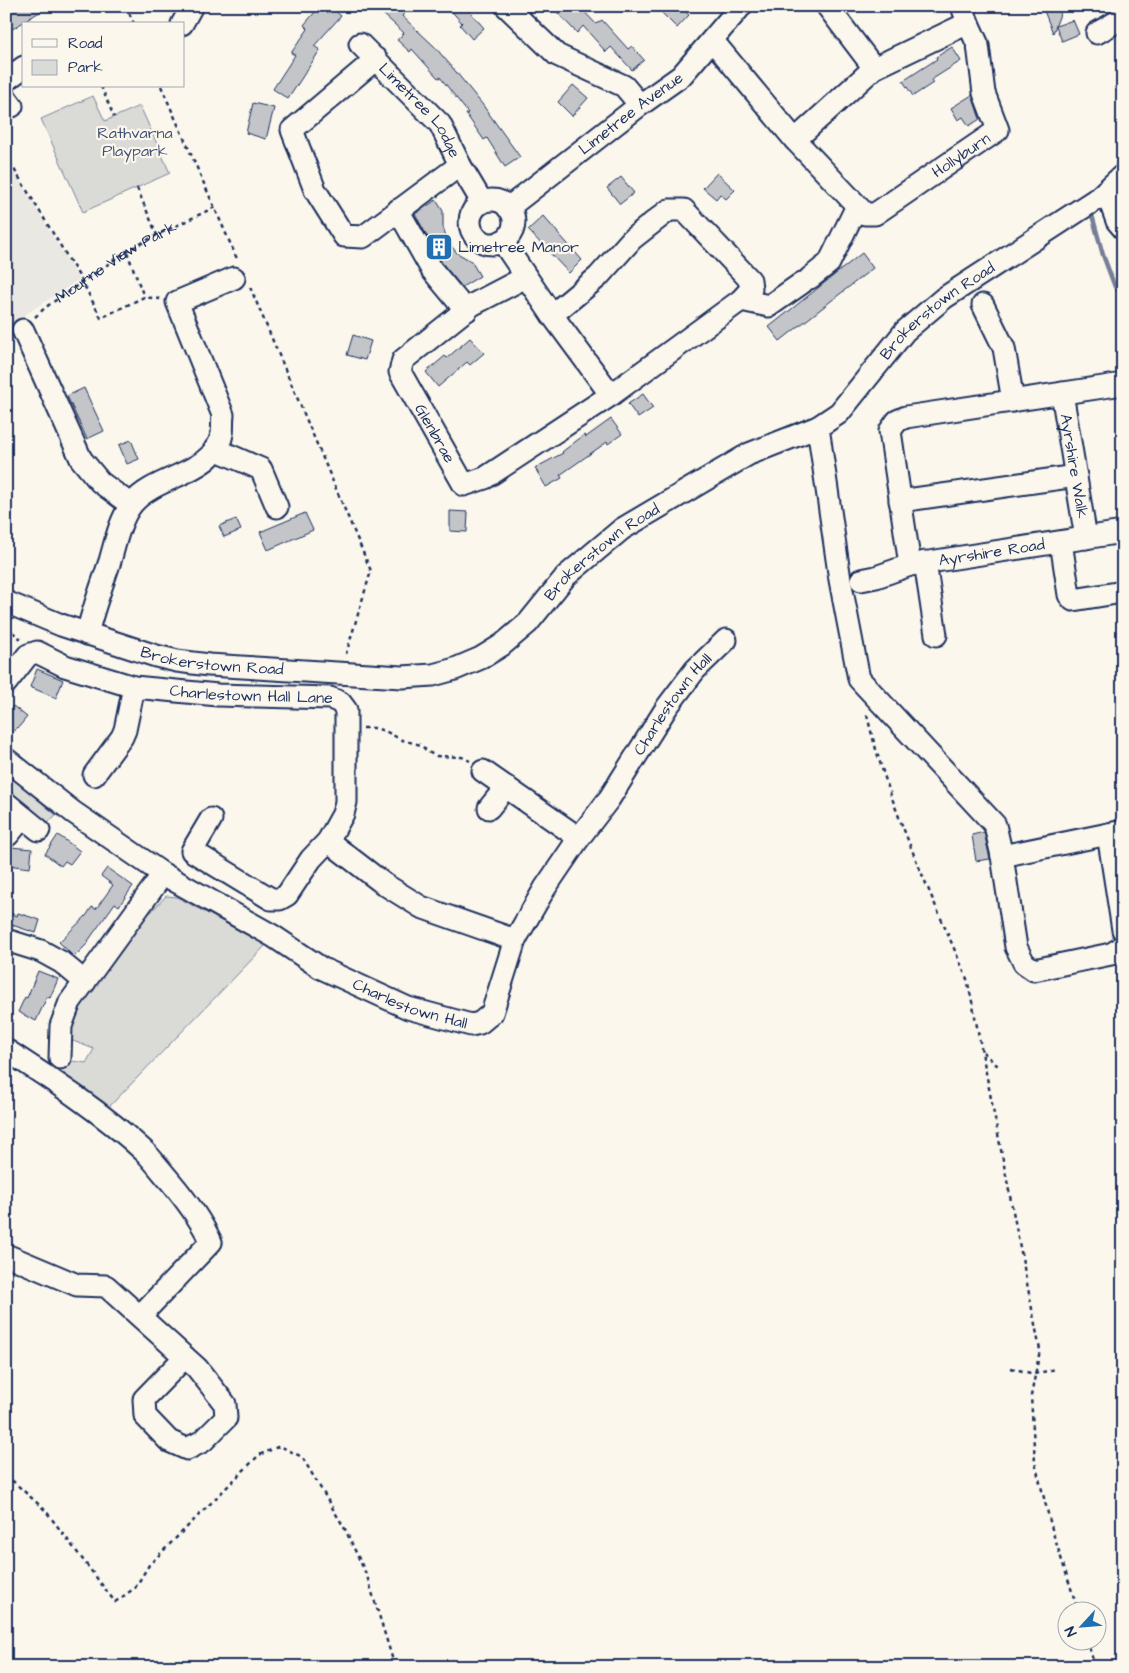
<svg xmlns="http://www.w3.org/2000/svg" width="1129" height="1673" font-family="'Architects Daughter',sans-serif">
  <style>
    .built { fill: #eae8e2 }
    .green { fill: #dadad7; stroke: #7a849a }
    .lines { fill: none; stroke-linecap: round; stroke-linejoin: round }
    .stream { stroke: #747e96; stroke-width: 4.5 }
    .building { fill: #c3c5c9; stroke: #1b2f5e }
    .minor-casing { stroke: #1b2f5e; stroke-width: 25 }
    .path { stroke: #1b2f5e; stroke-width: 2.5; stroke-dasharray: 4 4; stroke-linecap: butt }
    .minor { stroke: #fbf7ec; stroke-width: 21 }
    .labels { text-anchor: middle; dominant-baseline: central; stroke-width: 4.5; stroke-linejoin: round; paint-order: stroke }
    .street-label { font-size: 16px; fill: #1b2f5e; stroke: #fbf7ec }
    .park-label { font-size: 16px; fill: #415176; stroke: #fbf7ec }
    .poi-label { font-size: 16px; fill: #1b2f5e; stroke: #fbf7ec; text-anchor: start }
  </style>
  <rect width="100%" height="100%" fill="#fbf7ec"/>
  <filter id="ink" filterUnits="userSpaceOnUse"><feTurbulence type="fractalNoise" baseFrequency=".02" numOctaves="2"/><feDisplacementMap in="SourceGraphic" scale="10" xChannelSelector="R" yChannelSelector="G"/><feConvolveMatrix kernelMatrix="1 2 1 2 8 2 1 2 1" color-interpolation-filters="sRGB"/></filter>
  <g filter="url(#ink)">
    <path class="built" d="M 6,158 L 79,280 L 6,327 Z"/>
    <path class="green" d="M 93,96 L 105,121 L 140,106 L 170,173 L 83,212 L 41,119 Z
      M 6,773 L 56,815 L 46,824 L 6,794 Z
      M 166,896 L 177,897 L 266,945 L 106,1110 L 57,1072 C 67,1060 71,1060 86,1063 L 94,1049 L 73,1041 L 69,1037 L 69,1029 L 77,1007 L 144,913 L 151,912 Z"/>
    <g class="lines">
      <path class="stream" d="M 1092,215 L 1103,255 L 1115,287 L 1123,294"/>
    </g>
    <path class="building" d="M 6,6 L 49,6 L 6,33 Z
      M 320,6 L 330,6 L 341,16 L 314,46 L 320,50 L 288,99 L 273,89 L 295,55 L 291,53 L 308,29 L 304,25 Z
      M 388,6 L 410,6 L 402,16 L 434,46 L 452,67 L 482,104 L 520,157 L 505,167 L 487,138 L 484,140 L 466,114 L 468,113 L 440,77 L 438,78 L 412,49 L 410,52 L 397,40 L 404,33 L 382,13 Z
      M 447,6 L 465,6 L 484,28 L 472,39 L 460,25 L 462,23 Z
      M 551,6 L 579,6 L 596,24 L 602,20 L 628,49 L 632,46 L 644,60 L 632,70 L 611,47 L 606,52 L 583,26 L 577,33 Z
      M 655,6 L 680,6 L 689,15 L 677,28 Z
      M 1042,6 L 1063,6 L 1053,33 Z
      M 1073,20 L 1079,34 L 1062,41 L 1056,26 Z
      M 952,47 L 961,61 L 931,80 L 933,83 L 913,96 L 903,81 L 937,59 L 936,57 Z
      M 573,85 L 588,98 L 572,116 L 558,102 Z
      M 972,95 L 980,119 L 969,126 L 963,117 L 958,120 L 951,108 Z
      M 253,103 L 274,108 L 266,139 L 246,133 Z
      M 717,173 L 735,190 L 726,199 L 720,194 L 716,199 L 703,188 Z
      M 621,177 L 634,193 L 620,204 L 607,188 Z
      M 436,200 L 443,211 L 443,227 L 448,242 L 457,253 L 471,261 L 480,276 L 462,287 L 442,263 L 415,214 Z
      M 543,216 L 582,260 L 569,273 L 528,230 Z
      M 862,253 L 873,268 L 780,341 L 769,327 Z
      M 353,335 L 371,341 L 365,360 L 347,355 Z
      M 470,338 L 484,353 L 470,365 L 467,362 L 438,387 L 426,372 L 445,356 L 447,358 Z
      M 84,388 L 104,431 L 87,439 L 67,396 Z
      M 643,394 L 653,408 L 638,418 L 628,404 Z
      M 611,419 L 622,434 L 608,444 L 607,442 L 560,475 L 562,478 L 546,487 L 535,468 L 563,453 L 562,452 L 584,435 L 586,437 Z
      M 131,440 L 139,459 L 127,464 L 119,445 Z
      M 450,511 L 468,512 L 467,532 L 450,531 Z
      M 305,513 L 313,530 L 268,550 L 260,532 Z
      M 236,519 L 241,530 L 224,537 L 219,526 Z
      M 37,669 L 63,680 L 56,698 L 30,687 Z
      M 13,706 L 27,717 L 18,728 L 17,727 L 6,741 L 6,715 Z
      M 984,832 L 990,859 L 976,861 L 972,835 Z
      M 58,835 L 80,851 L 70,864 L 65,861 L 61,866 L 45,854 Z
      M 10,847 L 32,849 L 30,868 L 7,865 Z
      M 107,868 L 133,886 L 119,906 L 115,903 L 88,941 L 89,942 L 74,957 L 59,942 L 86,916 L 92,907 L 96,909 L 113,885 L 101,876 Z
      M 6,911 L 17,916 L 18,913 L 40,920 L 36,933 L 6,923 Z
      M 38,971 L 58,979 L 50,998 L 47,997 L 36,1021 L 18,1012 L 25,997 L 27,998 Z"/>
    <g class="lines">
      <g class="minor-casing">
        <g id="minor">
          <path d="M 506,6 L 557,55 L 624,86 L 640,105"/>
          <path d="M 827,6 L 874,68"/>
          <path d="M 182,24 L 192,6"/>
          <path d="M 1097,33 L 1123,18"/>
          <path id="s2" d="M 712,40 L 795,140 L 865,214 L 875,214 L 998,130 L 984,93 L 978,45 L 968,23 L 962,6"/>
          <path id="s3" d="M 360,44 L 440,124 L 460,165 L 482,202"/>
          <path d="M 376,59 L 292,130 L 315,190 L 344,236 L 363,237 L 460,165"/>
          <path d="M 6,80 L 24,67"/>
          <path d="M 6,98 L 12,106"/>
          <path d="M 795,140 L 874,68 L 968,23"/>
          <path d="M 1106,191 L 1117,221 L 1123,228"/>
          <circle cx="492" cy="222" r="22"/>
          <path id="s4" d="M 508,208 L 640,105 L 681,76 L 741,6"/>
          <path d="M 398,210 L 432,270 L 466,311"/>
          <path d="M 502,241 L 552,315 L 611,395"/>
          <path id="s5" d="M 526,277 L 472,305 L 403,360 L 400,372 L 464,485 L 485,478 L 611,395 L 741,300 L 751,289 L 750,280 L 684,210 L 669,210 L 632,239 L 598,277 L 552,315"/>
          <path d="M 810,278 L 829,263 L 857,206"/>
          <path d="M 741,300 L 769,306 L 802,283"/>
          <path d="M 983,305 L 1004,348 L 1013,401"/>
          <path d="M 23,330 L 81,459 L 100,482 L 131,505"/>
          <path id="s6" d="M 1062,393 L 1086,538"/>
          <path d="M 818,427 L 840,580 L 859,679 L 995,825 L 1002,856 L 1123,831"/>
          <path d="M 215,449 L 261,469 L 277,507"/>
          <path d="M 900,501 L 1076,476"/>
          <path d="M 1061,542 L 1069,595 L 1073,600 L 1123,592"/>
          <path d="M 925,562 L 936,635"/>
          <path d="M 910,565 L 890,431 L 897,421 L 906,417 L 1123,384"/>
          <path id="s7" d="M 861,580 L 876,577 L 910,565 L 1123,532"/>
          <path id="s8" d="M 6,602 L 61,625 L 156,656 L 177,661 L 209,665 L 402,677 L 433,675 L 455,669 L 481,658 L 502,645 L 528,623 L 566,576 L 622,529 L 749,454 L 818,427 L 839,413 L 905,331 L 944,298 L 1098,198 L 1123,175"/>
          <path d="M 87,634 C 93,609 102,585 110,561 C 115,544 120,519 132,504 C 155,475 214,475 222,434 C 223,428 222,421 223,415 L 177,302 L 234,278"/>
          <path id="s9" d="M 6,683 L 28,655 L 37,652 L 65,666 L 134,687 L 218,695 L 330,698 L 340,702 L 346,710 L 346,802 L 343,814 L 328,841 L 311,859 L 287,895 L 280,899 L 271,899 L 192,851 L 211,819"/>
          <path id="s10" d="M 6,759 L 73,812 L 163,874 L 273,936 L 321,968 L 408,1008 L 471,1025 L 480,1023 L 492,1013 L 515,940 L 545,888 L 579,838 L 609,799 L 667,707 L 695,670 L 726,640"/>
          <path d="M 483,771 L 579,838"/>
          <path d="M 94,775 L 122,737 L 125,730 L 134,687"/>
          <path d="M 6,803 L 39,830"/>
          <path d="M 489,808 L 506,787"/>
          <path d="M 1108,834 L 1123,930"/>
          <path d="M 8,835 L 23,817"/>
          <path d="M 328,841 L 384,884 L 421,907 L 515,940"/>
          <path d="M 1002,856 L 1016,947 L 1024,963 L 1034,970 L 1111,954 L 1121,948 L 1123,945"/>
          <path d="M 6,940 L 41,951 L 61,962 L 85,982"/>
          <path d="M 6,1050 C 54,1081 103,1113 145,1152 C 154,1161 162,1172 170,1181 C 186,1200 201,1220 211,1242 L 140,1316"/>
          <path d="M 60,1058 L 61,1026 L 70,1002 L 163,874"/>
          <path d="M 6,1255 L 77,1285 L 106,1286 L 197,1368 L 225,1404 L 226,1418 L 203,1441 L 187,1449 L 169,1441 L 145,1416 L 144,1399 L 185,1357"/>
        </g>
      </g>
      <g class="path">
        <path d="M 126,6 L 134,24"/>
        <path d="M 101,86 L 114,117"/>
        <path d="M 161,86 L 238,261"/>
        <path d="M 6,156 L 82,281 L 101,318 L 144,297 L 161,299"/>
        <path d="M 137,188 L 157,235"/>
        <path d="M 127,252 L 144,297"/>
        <path d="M 250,287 L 371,571 L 346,654"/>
        <path id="s1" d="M 35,317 L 46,307 L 127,251 L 157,235 L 215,207"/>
        <path d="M 6,627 L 21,639"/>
        <path d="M 867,715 C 888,805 931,893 967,979 L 973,1006 L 1040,1350 L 1031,1396 L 1035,1463 L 1053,1533 L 1078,1610"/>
        <path d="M 363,728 L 374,728 L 385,731 L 402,740 L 421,745 L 428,752 L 436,756 L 462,757 L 470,761"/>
        <path d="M 983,1052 L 1000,1068"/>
        <path d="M 1011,1368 L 1034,1374 L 1056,1369"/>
        <path d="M 6,1475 L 45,1510 L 115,1602 L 135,1588 L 149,1565 L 259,1455 L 280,1446 L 302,1457 L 345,1529 L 367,1576 L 395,1667"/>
        <path d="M 1087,1640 L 1095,1667"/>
      </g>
      <use href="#minor" class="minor"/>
    </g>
  </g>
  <defs>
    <g id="building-square" transform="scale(1.4375)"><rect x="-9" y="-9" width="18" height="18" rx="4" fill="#1f6fb2" stroke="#fbf7ec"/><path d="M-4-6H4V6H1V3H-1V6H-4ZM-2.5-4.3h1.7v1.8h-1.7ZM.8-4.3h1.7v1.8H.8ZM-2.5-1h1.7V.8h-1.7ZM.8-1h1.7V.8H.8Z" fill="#fff"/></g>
  </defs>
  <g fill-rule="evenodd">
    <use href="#building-square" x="439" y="247"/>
  </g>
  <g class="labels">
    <g class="street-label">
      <text stroke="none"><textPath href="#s3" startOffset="90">Limetree Lodge</textPath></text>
      <text stroke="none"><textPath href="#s4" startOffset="155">Limetree Avenue</textPath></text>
      <text stroke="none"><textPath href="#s2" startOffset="346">Hollyburn</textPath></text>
      <text stroke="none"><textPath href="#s1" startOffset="98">Mourne View Park</textPath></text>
      <text stroke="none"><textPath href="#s8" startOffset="1071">Brokerstown Road</textPath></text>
      <text stroke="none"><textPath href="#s5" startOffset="232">Glenbrae</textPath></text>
      <text stroke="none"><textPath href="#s6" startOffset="74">Ayrshire Walk</textPath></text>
      <text stroke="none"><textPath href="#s7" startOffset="134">Ayrshire Road</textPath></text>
      <text stroke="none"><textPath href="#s8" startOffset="651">Brokerstown Road</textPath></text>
      <text stroke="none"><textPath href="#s8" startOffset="216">Brokerstown Road</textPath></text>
      <text stroke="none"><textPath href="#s9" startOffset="266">Charlestown Hall Lane</textPath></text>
      <text stroke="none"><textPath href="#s10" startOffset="925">Charlestown Hall</textPath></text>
      <text stroke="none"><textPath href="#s10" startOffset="475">Charlestown Hall</textPath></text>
    </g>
    <g class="park-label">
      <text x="135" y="133">Rathvarna<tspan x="135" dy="18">Playpark</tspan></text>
    </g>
    <g class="poi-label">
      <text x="458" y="247">Limetree Manor</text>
    </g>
  </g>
  <rect width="1129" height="1673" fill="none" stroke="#fbf7ec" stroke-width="25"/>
  <rect x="12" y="12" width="1104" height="1648" fill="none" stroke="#1b2f5e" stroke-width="2" filter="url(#ink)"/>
  <rect x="22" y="22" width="162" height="65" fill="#fbf7ec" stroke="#a1a7b3"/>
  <rect x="32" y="39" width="25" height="8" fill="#fbf7ec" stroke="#a1a7b3"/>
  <text x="68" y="48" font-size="15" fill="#1b2f5e">Road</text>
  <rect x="32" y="60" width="25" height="15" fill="#dadad7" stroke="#a1a7b3"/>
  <text x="68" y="72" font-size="15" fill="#1b2f5e">Park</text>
  <g transform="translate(1082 1626) rotate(244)"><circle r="24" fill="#fbf7ec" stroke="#a1a7b3"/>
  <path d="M0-4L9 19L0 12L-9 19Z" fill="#1f6fb2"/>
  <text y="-8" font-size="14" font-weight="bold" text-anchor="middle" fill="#1b2f5e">N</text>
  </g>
</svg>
